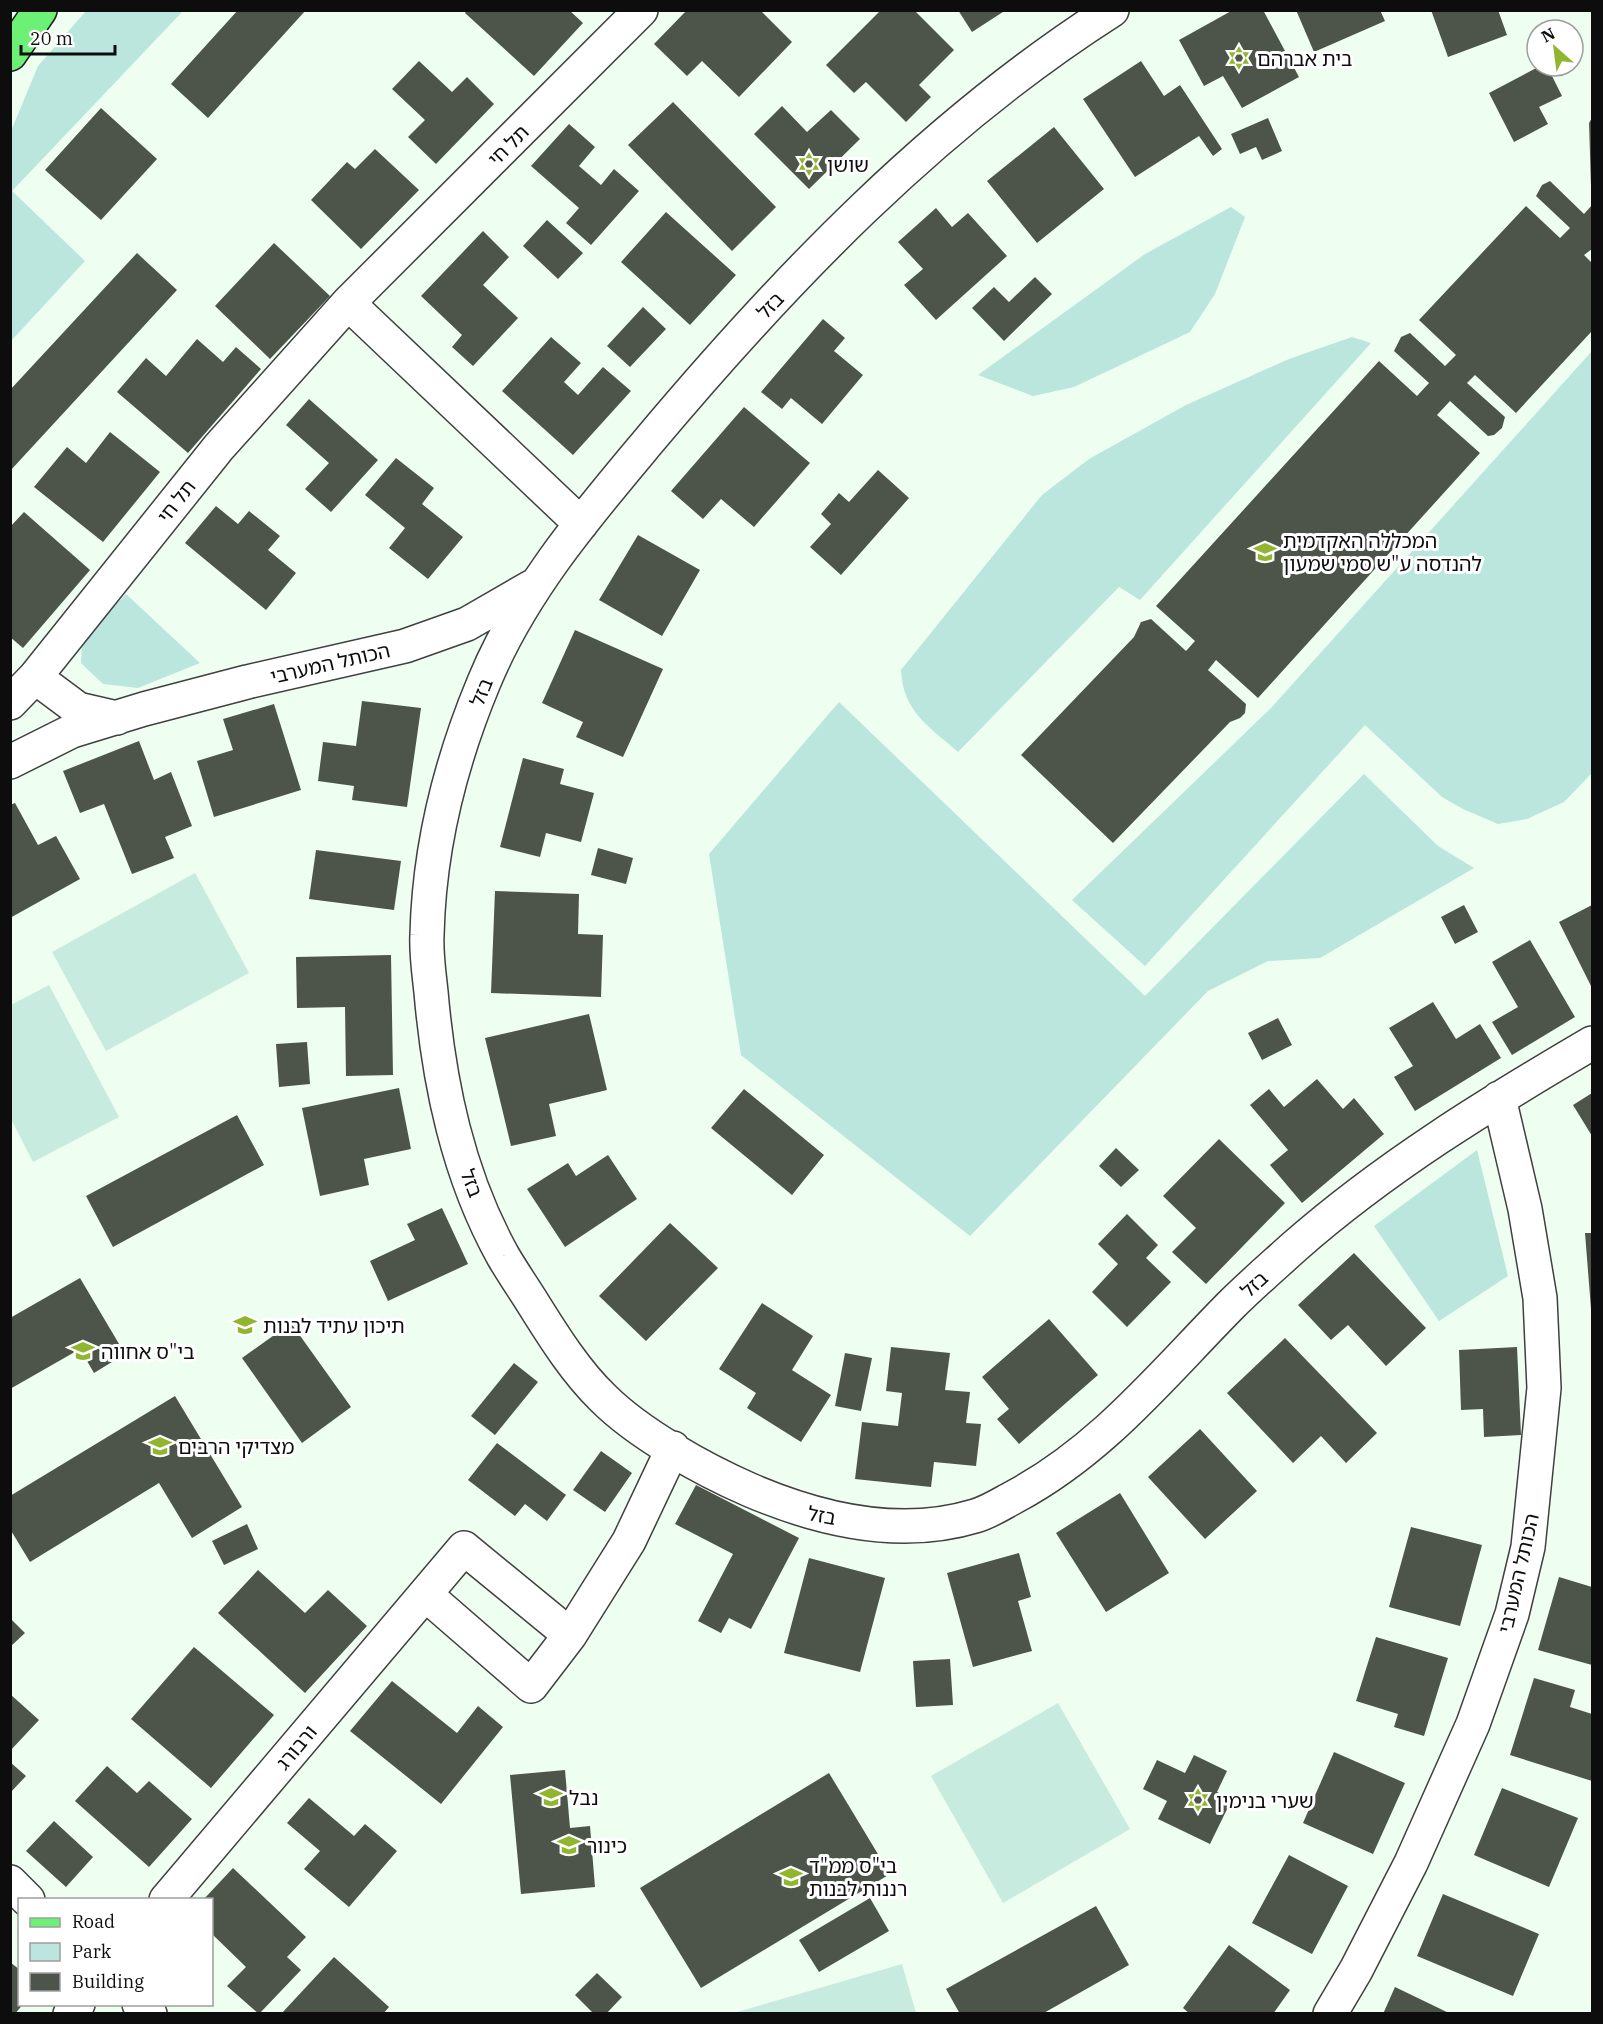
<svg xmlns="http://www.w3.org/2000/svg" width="1603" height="2024" font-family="'IBM Plex Serif','Noto Sans Hebrew',serif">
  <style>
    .green { fill: #bae6dd }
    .pitch { fill: #c8ebdf }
    .building { fill: #4d554a }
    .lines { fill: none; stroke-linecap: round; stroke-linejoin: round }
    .minor-casing { stroke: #404040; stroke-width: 36 }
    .major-casing { stroke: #1e1e1e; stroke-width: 36 }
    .minor { stroke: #fff; stroke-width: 33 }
    .major { stroke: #6cf075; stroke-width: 33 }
    .labels { text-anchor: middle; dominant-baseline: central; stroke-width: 6; stroke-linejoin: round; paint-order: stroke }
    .poi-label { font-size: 20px; fill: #0d0d0d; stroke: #fff; text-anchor: start }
    .street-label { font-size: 20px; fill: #0d0d0d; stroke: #fff }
  </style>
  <rect width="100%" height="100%" fill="#eefef0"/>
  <path class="green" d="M 86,11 L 183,11 L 12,191 L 85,261 L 11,341 L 11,131 L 38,66 Z
    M 1231,207 L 1245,217 L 1215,294 L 1190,332 L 1074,387 L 1033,396 L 978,375 L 1145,254 Z
    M 1352,337 L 1371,343 L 1140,600 L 1119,587 L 958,752 C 929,726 903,712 901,670 L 1042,495 L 1089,459 L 1186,405 L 1289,359 Z
    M 1592,351 L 1592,773 L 1564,802 L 1527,819 L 1498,824 L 1463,809 L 1442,797 L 1365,725 L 1145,966 L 1072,900 L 1271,708 Z
    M 126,594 L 200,663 L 138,688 L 103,684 L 81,663 L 82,639 Z
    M 839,702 L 1145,996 L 1364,774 L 1438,846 L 1474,868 L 1320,958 L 1268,961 L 1208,991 L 970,1236 L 741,1055 L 709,854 Z
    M 1477,1150 L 1508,1276 L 1439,1321 L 1374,1226 Z"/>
  <path class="pitch" d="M 195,873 L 249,973 L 106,1051 L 52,952 Z
    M 49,985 L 119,1117 L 33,1162 L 11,1119 L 11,1005 Z
    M 1058,1703 L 1130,1829 L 1003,1903 L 931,1776 Z
    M 902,1964 L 916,2013 L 737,2013 L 737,2012 Z"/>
  <path class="building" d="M 238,10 L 306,10 L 208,118 L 171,84 Z
    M 467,10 L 569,10 L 583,23 L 534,76 L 465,13 Z
    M 687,10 L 760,10 L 792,42 L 739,97 L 702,61 L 687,76 L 654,44 Z
    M 881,10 L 914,10 L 954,50 L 919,85 L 931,97 L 906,122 L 866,82 L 854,93 L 826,65 Z
    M 958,10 L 1006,10 L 972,32 Z
    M 1233,10 L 1263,10 L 1299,77 L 1242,108 L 1223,76 L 1204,86 L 1179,40 Z
    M 1296,10 L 1380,10 L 1385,21 L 1314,52 Z
    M 1431,10 L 1498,10 L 1507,35 L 1448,57 Z
    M 419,61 L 452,92 L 467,77 L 494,104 L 436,164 L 408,137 L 425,120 L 392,89 Z
    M 1141,61 L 1164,96 L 1180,85 L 1222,149 L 1213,156 L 1199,136 L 1135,177 L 1083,99 Z
    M 1540,66 L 1547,66 L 1562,96 L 1539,107 L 1548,124 L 1514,142 L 1489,93 Z
    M 673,102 L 776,207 L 732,251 L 628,145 Z
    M 782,106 L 807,132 L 831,110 L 860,139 L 809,189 L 754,134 Z
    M 101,108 L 157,159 L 101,220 L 45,170 Z
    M 1268,118 L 1282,151 L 1262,160 L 1256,147 L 1240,154 L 1231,134 Z
    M 1592,118 L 1592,186 L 1591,186 L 1589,123 Z
    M 569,124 L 595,147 L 579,166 L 601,185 L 614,169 L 639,191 L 591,245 L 566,223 L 579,208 L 531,166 Z
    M 1054,127 L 1104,189 L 1037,243 L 987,181 Z
    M 375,149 L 419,190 L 361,249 L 311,200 L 347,162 L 355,169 Z
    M 1550,181 L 1584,214 L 1592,205 L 1592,249 L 1584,255 L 1592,263 L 1592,331 L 1516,413 L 1475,375 L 1467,383 L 1505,417 L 1502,428 L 1494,435 L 1488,436 L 1450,401 L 1437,415 L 1480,453 L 1258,698 L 1216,660 L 1208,670 L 1246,704 L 1245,713 L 1240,718 L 1230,722 L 1113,843 L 1021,755 L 1134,637 L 1141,622 L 1151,619 L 1186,651 L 1195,641 L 1156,606 L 1379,361 L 1417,396 L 1429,383 L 1394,351 L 1401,337 L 1410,333 L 1445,366 L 1456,355 L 1419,320 L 1526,206 L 1560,238 L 1570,228 L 1536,196 L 1542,185 Z
    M 936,208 L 952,227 L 968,213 L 1007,256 L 936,320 L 904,285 L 923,269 L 898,242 Z
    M 666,212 L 736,275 L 690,325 L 621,262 Z
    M 547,220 L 583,253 L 558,279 L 523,246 Z
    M 483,231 L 509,257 L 483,285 L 518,318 L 473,366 L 452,347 L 462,335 L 421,296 Z
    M 274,243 L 330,296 L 270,359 L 215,306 Z
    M 137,253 L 177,290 L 10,471 L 10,390 Z
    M 1035,277 L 1052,294 L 1004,341 L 972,308 L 994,287 L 1009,302 Z
    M 643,307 L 666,329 L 630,367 L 607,346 Z
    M 823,319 L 845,338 L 834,351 L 863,375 L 822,424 L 791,398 L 782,409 L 761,392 Z
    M 551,337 L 581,363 L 564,382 L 578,395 L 603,367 L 631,391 L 573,455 L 502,391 Z
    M 197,339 L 223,362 L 236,347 L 261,369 L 188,453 L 117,392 L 146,358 L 166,376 Z
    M 309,399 L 378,460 L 331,512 L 305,489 L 329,463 L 286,425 Z
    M 744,407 L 810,463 L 754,527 L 721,499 L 703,519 L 671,491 Z
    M 110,432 L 160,472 L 103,542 L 34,487 L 67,447 L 86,463 Z
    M 396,458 L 434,488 L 422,504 L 463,537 L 428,579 L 389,548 L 405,528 L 365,495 Z
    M 878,470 L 909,498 L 841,575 L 810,547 L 831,524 L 821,514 L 839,493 L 849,502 Z
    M 216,506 L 238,524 L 249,511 L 280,536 L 268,550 L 296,573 L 266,610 L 185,543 Z
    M 24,512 L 90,570 L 23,648 L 10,637 L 10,527 Z
    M 638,535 L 700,570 L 662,636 L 599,600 Z
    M 575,630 L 663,669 L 623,757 L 576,737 L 583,722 L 542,703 Z
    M 362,701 L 421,708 L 407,807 L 352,800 L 354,786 L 318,781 L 323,742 L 356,746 Z
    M 274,704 L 301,790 L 214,817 L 197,761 L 233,750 L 223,719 Z
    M 139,741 L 154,780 L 171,772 L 192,826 L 165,837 L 174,858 L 132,874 L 104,804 L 80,813 L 63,771 Z
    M 523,758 L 564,769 L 560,784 L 594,793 L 581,842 L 546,833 L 540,857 L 500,847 Z
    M 15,803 L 38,845 L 56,836 L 80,879 L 10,918 L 10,805 Z
    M 598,848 L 633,858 L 626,884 L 591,875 Z
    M 316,850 L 401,861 L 394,910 L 309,899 Z
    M 495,891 L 579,894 L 578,934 L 603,935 L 601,997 L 491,993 Z
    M 1464,905 L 1478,932 L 1455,944 L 1441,917 Z
    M 1592,905 L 1592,988 L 1559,922 Z
    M 1530,940 L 1575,1017 L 1512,1055 L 1492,1022 L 1518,1007 L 1492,962 Z
    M 391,955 L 393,1075 L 346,1076 L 345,1007 L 297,1008 L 296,957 Z
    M 1433,1002 L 1456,1039 L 1480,1024 L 1501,1058 L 1415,1111 L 1394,1077 L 1413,1066 L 1389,1028 Z
    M 589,1014 L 607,1090 L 549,1104 L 556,1136 L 511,1146 L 485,1038 Z
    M 1278,1018 L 1292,1045 L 1262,1060 L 1248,1033 Z
    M 307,1042 L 310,1084 L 279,1087 L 276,1044 Z
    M 1317,1079 L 1343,1109 L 1354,1098 L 1384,1134 L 1302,1203 L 1270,1165 L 1288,1150 L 1250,1105 L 1269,1089 L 1284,1107 Z
    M 399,1088 L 411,1149 L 364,1159 L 369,1185 L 320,1196 L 302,1108 Z
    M 744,1089 L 824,1155 L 792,1195 L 711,1128 Z
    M 1592,1093 L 1592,1136 L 1573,1105 Z
    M 237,1115 L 264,1165 L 113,1247 L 86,1196 Z
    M 1219,1139 L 1285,1203 L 1206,1284 L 1172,1252 L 1196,1228 L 1163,1196 Z
    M 1116,1148 L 1139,1170 L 1121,1187 L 1099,1166 Z
    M 608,1155 L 637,1199 L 565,1247 L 527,1189 L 568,1163 L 576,1176 Z
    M 442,1208 L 468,1264 L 388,1301 L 370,1261 L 415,1240 L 407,1224 Z
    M 1127,1214 L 1158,1245 L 1146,1258 L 1171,1282 L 1127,1327 L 1092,1292 L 1118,1264 L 1098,1244 Z
    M 670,1223 L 718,1268 L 646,1341 L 599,1296 Z
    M 1585,1233 L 1592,1233 L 1592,1309 L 1591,1309 Z
    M 1354,1253 L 1426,1328 L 1386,1366 L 1348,1325 L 1331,1340 L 1298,1305 Z
    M 80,1278 L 125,1354 L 94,1373 L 80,1349 L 10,1389 L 10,1318 Z
    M 762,1303 L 813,1336 L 792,1370 L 831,1395 L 801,1442 L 747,1408 L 756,1393 L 719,1369 Z
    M 1049,1319 L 1098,1375 L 1019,1444 L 997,1419 L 1009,1409 L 982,1377 Z
    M 291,1323 L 351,1407 L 302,1443 L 242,1358 Z
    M 1285,1338 L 1377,1433 L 1346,1463 L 1321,1436 L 1293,1463 L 1227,1393 Z
    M 891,1347 L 950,1353 L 945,1390 L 970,1392 L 966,1423 L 981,1424 L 976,1466 L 934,1462 L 931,1487 L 855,1479 L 862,1422 L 898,1426 L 902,1393 L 886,1391 Z
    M 1517,1347 L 1521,1435 L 1484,1437 L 1483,1409 L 1461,1410 L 1459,1350 Z
    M 845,1353 L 872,1358 L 861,1411 L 835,1406 Z
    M 514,1363 L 538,1382 L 495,1435 L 471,1416 Z
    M 175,1396 L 242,1507 L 192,1538 L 159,1483 L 30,1562 L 10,1529 L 10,1496 Z
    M 1200,1429 L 1257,1491 L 1205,1539 L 1148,1477 Z
    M 497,1443 L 566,1495 L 547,1521 L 525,1504 L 515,1516 L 468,1480 Z
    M 601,1451 L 632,1473 L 605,1512 L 573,1490 Z
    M 696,1485 L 799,1538 L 751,1629 L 729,1618 L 721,1633 L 698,1621 L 733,1554 L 675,1524 Z
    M 1120,1493 L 1169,1573 L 1106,1612 L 1056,1533 Z
    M 247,1524 L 258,1549 L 224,1565 L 212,1541 Z
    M 1411,1527 L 1482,1545 L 1460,1626 L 1389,1607 Z
    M 1019,1553 L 1031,1597 L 1018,1601 L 1032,1651 L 973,1667 L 947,1573 Z
    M 809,1558 L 885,1578 L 860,1672 L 784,1653 Z
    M 258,1570 L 305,1613 L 328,1590 L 367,1626 L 305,1693 L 218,1613 Z
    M 1559,1577 L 1592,1587 L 1592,1665 L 1538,1650 Z
    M 10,1618 L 25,1633 L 10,1647 Z
    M 1376,1637 L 1448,1658 L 1424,1736 L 1394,1727 L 1398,1714 L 1356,1701 Z
    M 194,1647 L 274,1715 L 211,1788 L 131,1719 Z
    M 950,1659 L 953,1705 L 916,1707 L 913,1661 Z
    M 1534,1678 L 1575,1690 L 1570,1707 L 1592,1714 L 1592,1781 L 1510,1755 Z
    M 392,1681 L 457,1733 L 478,1706 L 503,1727 L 441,1804 L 350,1731 Z
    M 10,1694 L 39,1720 L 10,1751 Z
    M 1334,1752 L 1405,1783 L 1373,1854 L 1303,1823 Z
    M 1194,1755 L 1227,1771 L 1217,1792 L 1232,1799 L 1210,1844 L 1158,1819 L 1167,1801 L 1143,1789 L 1157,1760 L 1185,1773 Z
    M 10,1762 L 26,1776 L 10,1793 Z
    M 107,1766 L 137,1793 L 149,1781 L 192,1819 L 149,1867 L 75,1801 Z
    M 565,1770 L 570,1828 L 590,1826 L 595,1887 L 521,1894 L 510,1775 Z
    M 829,1773 L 890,1874 L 701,1988 L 640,1888 Z
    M 1502,1788 L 1578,1818 L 1549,1887 L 1474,1855 Z
    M 309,1798 L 354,1836 L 365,1824 L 397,1851 L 349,1907 L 304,1869 L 320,1851 L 287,1823 Z
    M 54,1821 L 93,1857 L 66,1887 L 26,1851 Z
    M 1289,1855 L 1348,1886 L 1312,1954 L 1252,1923 Z
    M 233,1868 L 306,1937 L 287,1957 L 301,1970 L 259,2014 L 227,1986 L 246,1967 L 212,1934 L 212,1900 L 203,1900 Z
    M 1443,1894 L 1539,1934 L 1513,1996 L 1417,1956 Z
    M 870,1898 L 889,1931 L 819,1972 L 799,1940 Z
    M 1096,1906 L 1129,1965 L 1042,2014 L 960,2014 L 946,1989 Z
    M 1229,1945 L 1290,1990 L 1273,2014 L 1190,2014 L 1183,2008 Z
    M 334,1957 L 389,2007 L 383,2014 L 281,2014 Z
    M 10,1962 L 20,1970 L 20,2004 L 23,2004 L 15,2014 L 10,2014 Z
    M 597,1973 L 622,1997 L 606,2014 L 594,2014 L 575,1995 Z
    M 1395,1987 L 1451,2014 L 1383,2014 Z"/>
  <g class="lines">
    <g class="minor-casing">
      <path id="minor" d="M 1112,10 C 933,124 782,282 647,443 C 585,517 521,592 484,682 C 451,761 429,848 427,935 C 426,954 429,973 431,992 C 439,1084 458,1175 503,1256 C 513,1273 524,1289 534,1305 C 554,1337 576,1372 603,1398 C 639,1434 704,1470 750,1490 C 820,1520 899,1539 975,1516 C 989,1512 1001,1504 1014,1497 C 1102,1450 1161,1376 1230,1306 C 1250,1286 1272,1267 1294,1247 C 1385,1167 1488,1104 1592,1043
        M 348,303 L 581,524
        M 35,677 L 78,709 L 117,718
        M 10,703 L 35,677 L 219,447 L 348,303 L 641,10
        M 10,762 L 72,731 L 144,709 L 247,682 L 405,646 L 467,624 L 533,586
        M 425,1594 L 531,1686 L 570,1635 L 629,1541 L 673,1448
        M 10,1882 L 28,1900
        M 166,1900 L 464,1548 L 570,1635
        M 139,2004 L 150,2014
        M 70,2014 L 78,2004
        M 1330,2014 L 1356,1970 L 1411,1863 L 1473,1724 L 1512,1614 L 1528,1547 L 1544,1388 L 1540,1298 L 1525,1209 L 1499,1098"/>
    </g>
    <g class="major-casing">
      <path id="major" d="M 10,54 L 40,10"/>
    </g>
    <use href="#minor" class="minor"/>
    <use href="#major" class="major"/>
  </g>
  <defs>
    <g id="synagogue-bare" transform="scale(1.8)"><path d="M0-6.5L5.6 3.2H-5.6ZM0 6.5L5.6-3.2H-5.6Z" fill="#91b52e" stroke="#fff" stroke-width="2.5" paint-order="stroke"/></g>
    <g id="university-bare" transform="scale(1.8)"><path d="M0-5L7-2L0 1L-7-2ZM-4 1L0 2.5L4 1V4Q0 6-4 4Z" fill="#91b52e" stroke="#fff" stroke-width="2.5" paint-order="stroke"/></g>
    <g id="school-bare" transform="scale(1.8)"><path d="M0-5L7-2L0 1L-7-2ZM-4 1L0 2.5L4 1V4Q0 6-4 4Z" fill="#91b52e" stroke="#fff" stroke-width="2.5" paint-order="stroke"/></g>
  </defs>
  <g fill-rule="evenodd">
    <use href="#synagogue-bare" x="1239" y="58"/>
    <use href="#synagogue-bare" x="809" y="164"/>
    <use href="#university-bare" x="1265" y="552"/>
    <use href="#school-bare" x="245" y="1325"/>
    <use href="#school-bare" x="83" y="1351"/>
    <use href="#school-bare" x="160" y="1446"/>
    <use href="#school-bare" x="551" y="1797"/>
    <use href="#synagogue-bare" x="1198" y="1800"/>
    <use href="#school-bare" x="569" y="1845"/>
    <use href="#school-bare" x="791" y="1877"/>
  </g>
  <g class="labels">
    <g class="poi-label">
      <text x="1257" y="58">בית אברהם</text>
      <text x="827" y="164">שושן</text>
      <text x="1283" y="540">המכללה האקדמית<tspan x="1283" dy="23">להנדסה ע"ש סמי שמעון</tspan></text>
      <text x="263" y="1325">תיכון עתיד לבנות</text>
      <text x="101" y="1351">בי"ס אחווה</text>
      <text x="178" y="1446">מצדיקי הרבים</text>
      <text x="569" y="1797">נבל</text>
      <text x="1216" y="1800">שערי בנימין</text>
      <text x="587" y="1845">כינור</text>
      <text x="809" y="1865">בי"ס ממ"ד<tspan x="809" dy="23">רננות לבנות</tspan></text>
    </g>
    <g class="street-label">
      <text transform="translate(508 145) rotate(-45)">תל חי</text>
      <text transform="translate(770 305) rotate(-46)">בזל</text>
      <text transform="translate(176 501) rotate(-52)">תל חי</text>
      <text transform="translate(330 663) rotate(-13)">הכותל המערבי</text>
      <text transform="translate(481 692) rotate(-68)">בזל</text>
      <text transform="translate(472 1183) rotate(69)">בזל</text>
      <text transform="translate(1254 1284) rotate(-42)">בזל</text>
      <text transform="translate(822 1515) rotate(11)">בזל</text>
      <text transform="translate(1518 1573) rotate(-77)">הכותל המערבי</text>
      <text transform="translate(296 1747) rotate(-50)">ורבורג</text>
    </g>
  </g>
  <rect width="1603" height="2024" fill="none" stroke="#0d0d0d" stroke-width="24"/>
  <rect x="18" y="1898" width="195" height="108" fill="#ffffff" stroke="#9e9e9e" stroke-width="1.5"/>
  <rect x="30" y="1918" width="30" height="9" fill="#6cf075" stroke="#9e9e9e" stroke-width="1.5"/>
  <text x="72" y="1928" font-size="18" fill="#0d0d0d">Road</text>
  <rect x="30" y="1943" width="30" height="18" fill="#bae6dd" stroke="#9e9e9e" stroke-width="1.5"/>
  <text x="72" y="1958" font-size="18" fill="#0d0d0d">Park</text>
  <rect x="30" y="1973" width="30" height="18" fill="#4d554a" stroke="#9e9e9e" stroke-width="1.5"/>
  <text x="72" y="1988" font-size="18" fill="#0d0d0d">Building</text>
  <g transform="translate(1555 48) rotate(332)"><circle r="28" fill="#ffffff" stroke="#9e9e9e" stroke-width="1.5"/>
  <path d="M0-4.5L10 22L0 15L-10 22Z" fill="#91b52e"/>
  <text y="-9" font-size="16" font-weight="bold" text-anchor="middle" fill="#0d0d0d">N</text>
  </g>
  <path d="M21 45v9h94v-9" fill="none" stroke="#0d0d0d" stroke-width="3"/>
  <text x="30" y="45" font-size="18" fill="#0d0d0d" stroke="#ffffff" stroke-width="4.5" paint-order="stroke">20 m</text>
</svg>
